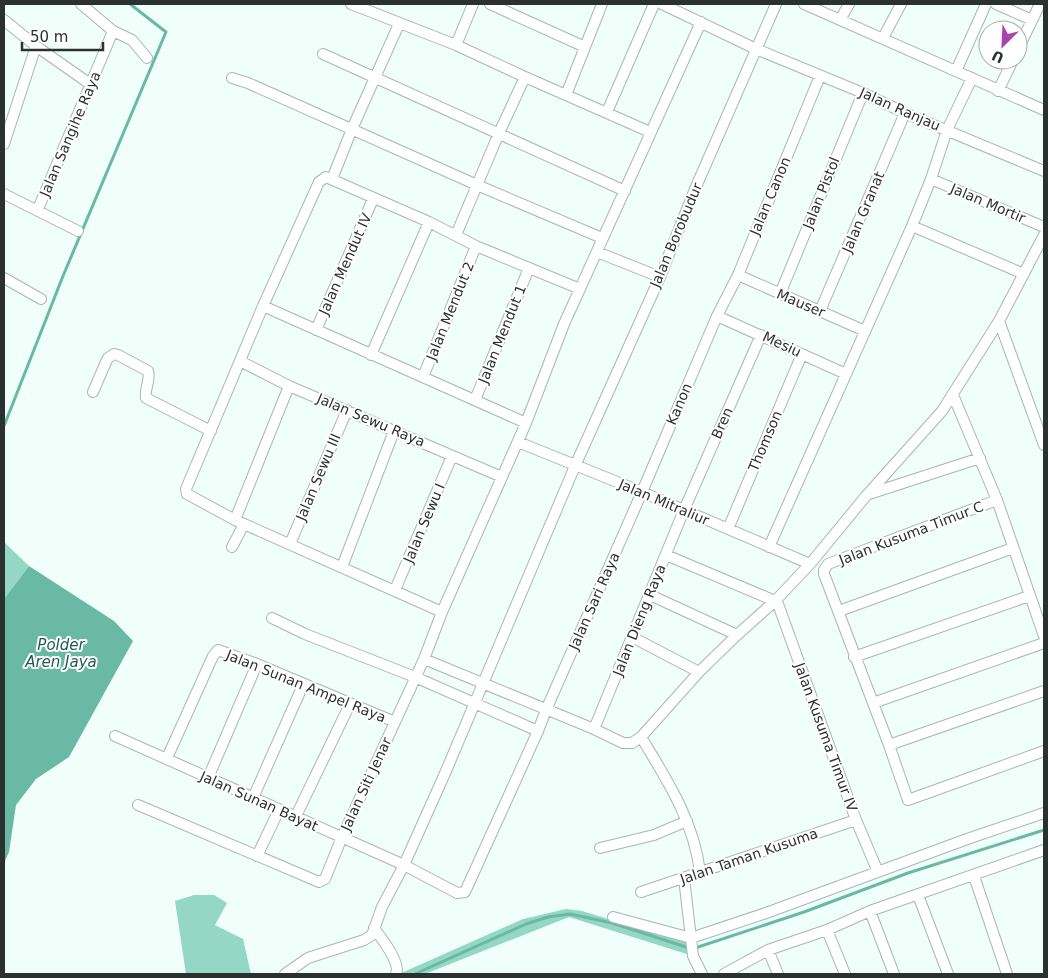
<svg xmlns="http://www.w3.org/2000/svg" width="1048" height="978" font-family="'DejaVu Sans',sans-serif">
  <style>
    .green { fill: #94d7c4 }
    .water { fill: #6ab9a4 }
    .lines { fill: none; stroke-linecap: round; stroke-linejoin: round }
    .stream { stroke: #6ab9a4; stroke-width: 3 }
    .street-casing { stroke: #a6b7b2; stroke-width: 12 }
    .street { stroke: #fff; stroke-width: 10 }
    .labels { text-anchor: middle; dominant-baseline: central; stroke-width: 4; stroke-linejoin: round; paint-order: stroke }
    .street-label { font-size: 14px; fill: #2a312f; stroke: #fff }
    .water-label { font-size: 15px; font-style: italic; fill: #1d5c4e; stroke: #fff }
  </style>
  <rect width="100%" height="100%" fill="#f0fffa"/>
  <path class="green" d="M 4,542 L 29,566 L 4,599 Z
    M 194,895 L 214,895 L 227,903 L 215,925 L 243,939 L 251,974 L 186,974 L 175,901 Z
    M 566,909 L 582,911 L 691,944 L 693,956 L 569,917 L 425,974 L 399,974 L 523,919 Z"/>
  <path class="water" d="M 29,566 L 114,621 L 133,641 L 69,757 L 36,779 L 16,805 L 9,852 L 4,863 L 4,599 Z"/>
  <g class="lines">
    <path class="stream" d="M 4,426 L 63,276 L 166,32 L 130,4
      M 415,974 L 526,924 L 548,917 L 570,914 L 612,923 L 692,949 L 804,912 L 908,873 L 1044,830"/>
    <g class="street-casing">
      <path id="street" d="M 81,4 L 113,31 L 132,40 L 147,58
        M 351,4 L 456,45 L 525,77 L 650,132
        M 490,4 L 585,47
        M 662,4 L 756,49 L 863,93 L 905,113 L 1044,171
        M 804,4 L 1044,110
        M 996,4 L 1032,20
        M 4,20 L 36,46 L 90,84
        M 840,20 L 849,4
        M 883,38 L 901,4
        M 456,45 L 473,4
        M 1018,49 L 1040,4
        M 323,54 L 625,191
        M 956,71 L 986,4
        M 232,78 L 248,83 L 477,185 L 602,238
        M 998,91 L 1013,60
        M 566,95 L 602,4
        M 607,112 L 654,4
        M 4,144 L 36,46
        M 332,179 L 352,129 L 399,24
        M 931,179 L 1044,227
        M 4,194 L 78,231
        M 38,209 L 113,31
        M 912,226 L 1024,274
        M 456,235 L 499,133 L 525,77
        M 597,252 L 660,277
        M 738,275 L 865,331
        M 4,278 L 41,299
        M 780,294 L 863,93
        M 263,306 L 526,423
        M 820,311 L 905,113
        M 717,316 L 846,374
        M 999,321 L 1044,445
        M 316,330 L 373,199
        M 371,355 L 429,222
        M 240,361 L 289,386 L 502,477
        M 423,377 L 476,246
        M 93,392 L 106,362 L 108,358 L 114,354 L 118,355 L 148,371 C 151,380 144,389 146,398 L 211,431
        M 953,395 L 997,500 L 1044,636
        M 475,400 L 529,268
        M 518,442 L 642,492 L 810,564
        M 869,494 L 980,458
        M 997,500 L 828,564 L 824,570 L 824,574 L 889,745 L 908,800 L 1044,751
        M 235,520 L 289,386
        M 728,529 L 802,354
        M 290,544 L 347,410
        M 232,547 L 244,524
        M 769,547 L 912,226 L 931,179 L 947,130 L 972,78
        M 666,555 L 775,601 L 778,604 L 856,820 L 878,872
        M 342,567 L 394,431
        M 395,590 L 452,456
        M 650,595 L 737,635
        M 839,611 L 1013,548
        M 442,612 L 235,520 L 187,494 L 186,489 L 263,306 L 319,182 L 326,177 L 429,222 L 476,246 L 580,289
        M 272,618 L 305,634 L 415,677 L 538,731
        M 632,637 L 699,672
        M 854,657 L 1029,596
        M 424,659 L 594,729 L 623,743 L 632,743 L 641,737 L 699,672 L 737,635 L 775,601 L 810,564 L 866,496 L 942,411 L 999,321 L 1044,235
        M 873,703 L 1044,643
        M 594,729 L 684,510 L 761,335
        M 115,736 L 404,865 L 457,893 L 465,892 L 538,731 L 546,710 L 642,492 L 717,316 L 738,275 L 820,76
        M 641,737 C 667,780 694,821 700,872
        M 889,745 L 1044,691
        M 167,758 L 213,656 L 218,650 L 257,664 L 395,722
        M 208,778 L 257,664
        M 253,798 L 303,685
        M 138,805 L 319,882 L 325,879 L 342,837 L 424,659 L 442,612 L 526,423 L 564,324 L 701,22
        M 295,818 L 350,704
        M 600,848 L 654,835 L 687,821
        M 257,856 L 279,810
        M 974,876 L 1007,974
        M 684,878 L 693,956 L 702,974
        M 641,892 L 856,820
        M 918,895 L 948,974
        M 870,911 L 894,974
        M 613,917 L 691,938 L 766,913 L 970,838 L 1044,813
        M 374,928 C 381,938 401,962 396,974
        M 827,930 L 845,974
        M 768,950 L 778,974
        M 285,974 L 308,958 L 364,940 L 372,935 L 382,907 L 404,865 L 446,771 L 575,466 L 660,277 L 695,189 L 776,4
        M 724,974 L 768,950 L 827,930 L 870,911 L 1044,850"/>
    </g>
    <use href="#street" class="street"/>
  </g>
  <g class="labels">
    <g class="street-label">
      <text transform="translate(900 109) rotate(24)">Jalan Ranjau</text>
      <text transform="translate(70 134) rotate(-67)">Jalan Sangihe Raya</text>
      <text transform="translate(821 193) rotate(-68)">Jalan Pistol</text>
      <text transform="translate(770 196) rotate(-67)">Jalan Canon</text>
      <text transform="translate(988 203) rotate(23)">Jalan Mortir</text>
      <text transform="translate(863 212) rotate(-67)">Jalan Granat</text>
      <text transform="translate(676 235) rotate(-67)">Jalan Borobudur</text>
      <text transform="translate(345 264) rotate(-66)">Jalan Mendut IV</text>
      <text transform="translate(801 303) rotate(23)">Mauser</text>
      <text transform="translate(450 311) rotate(-68)">Jalan Mendut 2</text>
      <text transform="translate(502 334) rotate(-68)">Jalan Mendut 1</text>
      <text transform="translate(782 344) rotate(25)">Mesiu</text>
      <text transform="translate(679 404) rotate(-67)">Kanon</text>
      <text transform="translate(371 420) rotate(23)">Jalan Sewu Raya</text>
      <text transform="translate(722 423) rotate(-66)">Bren</text>
      <text transform="translate(765 441) rotate(-67)">Thomson</text>
      <text transform="translate(318 477) rotate(-67)">Jalan Sewu III</text>
      <text transform="translate(664 502) rotate(23)">Jalan Mitraliur</text>
      <text transform="translate(424 523) rotate(-67)">Jalan Sewu I</text>
      <text transform="translate(911 533) rotate(-21)">Jalan Kusuma Timur C</text>
      <text transform="translate(594 601) rotate(-66)">Jalan Sari Raya</text>
      <text transform="translate(639 620) rotate(-68)">Jalan Dieng Raya</text>
      <text transform="translate(306 686) rotate(22)">Jalan Sunan Ampel Raya</text>
      <text transform="translate(826 737) rotate(70)">Jalan Kusuma Timur IV</text>
      <text transform="translate(366 784) rotate(-65)">Jalan Siti Jenar</text>
      <text transform="translate(259 801) rotate(24)">Jalan Sunan Bayat</text>
      <text transform="translate(749 856) rotate(-19)">Jalan Taman Kusuma</text>
    </g>
    <g class="water-label">
      <text x="61" y="645">Polder<tspan x="61" dy="17">Aren Jaya</tspan></text>
    </g>
  </g>
  <rect width="1048" height="978" fill="none" stroke="#2a312f" stroke-width="10"/>
  <g transform="translate(1003 45) rotate(204)"><circle r="24" fill="#ffffff" stroke="#aaadac"/>
  <path d="M0-4L9 19L0 12L-9 19Z" fill="#a645ad"/>
  <text y="-8" font-size="14" font-weight="bold" text-anchor="middle" fill="#2a312f">U</text>
  </g>
  <path d="M22 42v8h81v-8" fill="none" stroke="#2a312f" stroke-width="2.5"/>
  <text x="30" y="42" font-size="15" fill="#2a312f" stroke="#ffffff" stroke-width="4" paint-order="stroke">50 m</text>
</svg>
